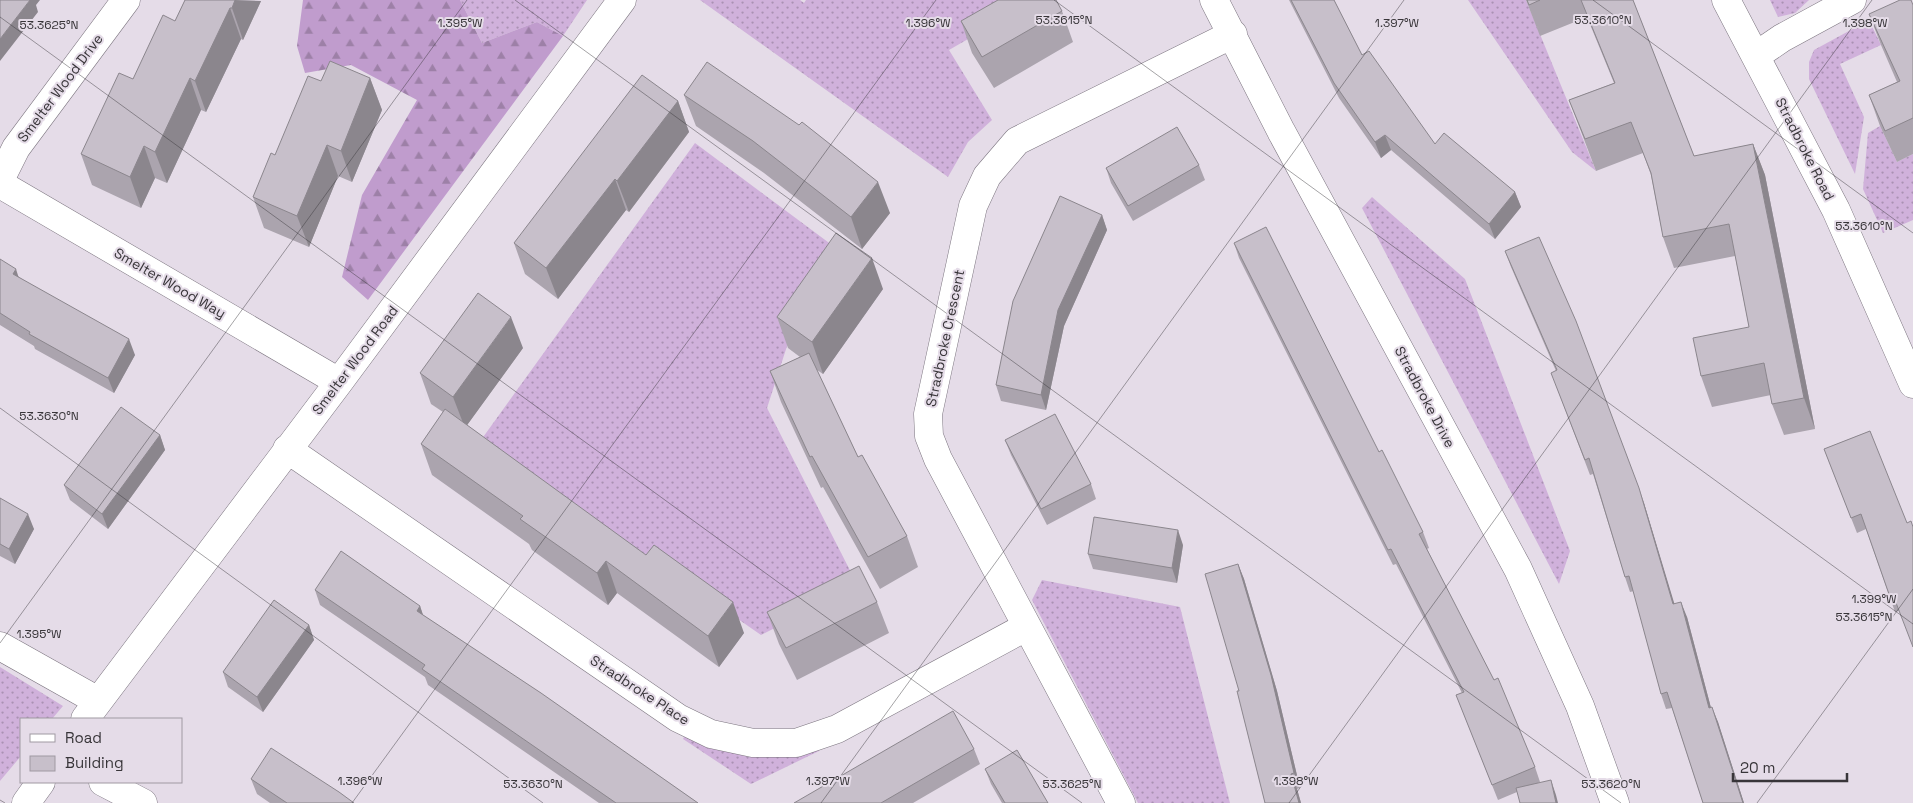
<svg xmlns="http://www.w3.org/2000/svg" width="1913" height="803" font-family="'Space Grotesk',sans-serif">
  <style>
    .grass { fill: url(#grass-dots) }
    .forest { fill: url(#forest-firs) }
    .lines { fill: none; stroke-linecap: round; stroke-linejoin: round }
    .minor-casing { stroke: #7d7680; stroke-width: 29 }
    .minor { stroke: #fff; stroke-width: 28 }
    .wall { fill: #aba4ae }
    .shaded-wall { fill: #8b868d }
    .building { fill: #c7bfca; stroke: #8b868d }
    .ticks { fill: none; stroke: #383539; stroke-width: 1; stroke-opacity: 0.45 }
    .labels { text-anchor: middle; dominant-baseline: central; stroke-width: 4; stroke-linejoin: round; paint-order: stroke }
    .street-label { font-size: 14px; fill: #383539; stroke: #e5dce8 }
    .ticks-label { font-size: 12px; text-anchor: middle; fill: #383539; stroke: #e5dce8; stroke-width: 4; stroke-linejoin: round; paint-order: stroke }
  </style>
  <defs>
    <pattern id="grass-dots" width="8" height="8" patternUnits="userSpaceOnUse" patternTransform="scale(1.25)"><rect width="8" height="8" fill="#d0b1db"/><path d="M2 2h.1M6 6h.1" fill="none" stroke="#aa91b3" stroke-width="1.8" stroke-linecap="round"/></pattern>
    <pattern id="forest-firs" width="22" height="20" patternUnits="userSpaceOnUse" patternTransform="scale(1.25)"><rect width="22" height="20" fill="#c09ccd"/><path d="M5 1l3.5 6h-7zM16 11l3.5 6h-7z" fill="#9d80a7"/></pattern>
  </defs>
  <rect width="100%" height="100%" fill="#e5dce8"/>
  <path class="grass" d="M 460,0 L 587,0 L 563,36 L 537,22 L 482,43 Z
    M 700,0 L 800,0 L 804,3 L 806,0 L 1036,0 L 949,50 L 992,120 L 968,142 L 948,177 Z
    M 1468,0 L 1526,0 L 1596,171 L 1572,152 Z
    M 1770,0 L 1809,0 L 1795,13 L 1778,17 Z
    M 1869,20 L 1881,45 L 1840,64 L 1864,117 L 1855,174 L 1809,79 L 1809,62 L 1814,50 Z
    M 1880,126 L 1897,162 L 1913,154 L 1913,220 L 1883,233 L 1863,189 L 1868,133 Z
    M 695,143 L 844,254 L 788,343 L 767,408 L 858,586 L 761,635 L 481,440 Z
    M 1372,197 L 1465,279 L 1570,551 L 1559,584 L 1362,208 Z
    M 1042,580 L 1180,607 L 1230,803 L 1138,803 L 1032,600 Z
    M 0,667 L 63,706 L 52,719 L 21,719 L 21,756 L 0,781 Z
    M 686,733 L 816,743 L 819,751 L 751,784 L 683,739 Z"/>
  <path class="forest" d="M 303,0 L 460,0 L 482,43 L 537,22 L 563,36 L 368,300 L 342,277 L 362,195 L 417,100 L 351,65 L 305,73 L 297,46 Z"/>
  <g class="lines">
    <g class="minor-casing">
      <path id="minor" d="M 1214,0 L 1281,131 L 1518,569 L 1580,706 L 1615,803
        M 1726,0 L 1836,210 L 1913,384
        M 1757,55 L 1782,38 L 1852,0
        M 0,180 L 16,148 L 126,0
        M 0,184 L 339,382
        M 287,449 L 678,718 L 711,734 L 753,743 L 796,743 L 837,729 L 1026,627
        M 0,646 L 98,701
        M 85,719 L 339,382 L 622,0
        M 103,782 L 143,803
        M 26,803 L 41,782
        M 1121,803 L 938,459 L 929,436 L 928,414 L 973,206 L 987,176 L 1017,141 L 1233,34"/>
    </g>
    <use href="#minor" class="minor"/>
  </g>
  <path class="wall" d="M 185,0 L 261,1 L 243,40 L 241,39 L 206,112 L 201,110 L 167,183 L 155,178 L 141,208 L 92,185 L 81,154 L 175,21 Z
    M 1289,0 L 1334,0 L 1362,55 L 1435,144 L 1515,192 L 1521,207 L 1495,239 L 1391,150 L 1381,158 L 1339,98 Z
    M 1526,0 L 1633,0 L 1694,156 L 1753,144 L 1765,175 L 1815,429 L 1784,435 L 1772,404 L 1771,395 L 1712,407 L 1701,376 L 1749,327 L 1735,256 L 1674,268 L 1663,237 L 1651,175 L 1643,153 L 1596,171 L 1569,100 L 1614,83 L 1587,17 L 1540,36 Z
    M 1913,5 L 1913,154 L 1897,162 L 1880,126 L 1869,95 L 1897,82 L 1881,45 L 1869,14 Z
    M 1062,11 L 1073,42 L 994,88 L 972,53 L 961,21 Z
    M 370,78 L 382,110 L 352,182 L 338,176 L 309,247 L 264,228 L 253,197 L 275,155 L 321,81 Z
    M 684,95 L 890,213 L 862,249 L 764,173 L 696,126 Z
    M 678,101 L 689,132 L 629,212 L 626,210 L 558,299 L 525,274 L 514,243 Z
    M 1199,165 L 1205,180 L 1133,221 L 1111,183 L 1106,168 Z
    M 1102,215 L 1107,230 L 1064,326 L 1046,410 L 1001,401 L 996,385 Z
    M 1234,243 L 1379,452 L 1423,532 L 1429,548 L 1427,549 L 1535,767 L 1540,782 L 1538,783 L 1556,795 L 1517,792 L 1498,800 L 1456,695 L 1462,693 L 1396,564 L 1393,565 L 1239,258 Z
    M 1505,251 L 1644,503 L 1674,604 L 1687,617 L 1711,708 L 1718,722 L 1744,803 L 1703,803 L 1672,708 L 1666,709 L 1661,694 L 1634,591 L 1630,592 L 1625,577 L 1593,474 L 1590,475 L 1557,388 L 1556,371 L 1511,267 Z
    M 0,259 L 19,277 L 135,355 L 114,393 L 35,349 L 34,346 L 0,325 Z
    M 883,289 L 823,374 L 817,370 L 858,457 L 907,536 L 918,567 L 880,589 L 823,487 L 821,488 L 781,402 L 770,371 L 800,357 L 788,348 L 777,317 Z
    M 523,348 L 467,425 L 744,633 L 719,667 L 617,593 L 608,605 L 532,550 L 529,544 L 432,475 L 421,444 L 443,412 L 431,404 L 420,373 Z
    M 1870,431 L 1899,611 L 1895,612 L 1866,529 L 1857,533 L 1824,449 Z
    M 160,435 L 165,450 L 108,529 L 70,500 L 64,485 Z
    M 1005,440 L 1091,484 L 1096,499 L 1047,525 L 1011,455 Z
    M 0,498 L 34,529 L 15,564 L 0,556 Z
    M 1183,545 L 1177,583 L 1093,569 L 1088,554 Z
    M 1238,564 L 1244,579 L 1277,691 L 1300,788 L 1297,789 L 1301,803 L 1265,803 L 1239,691 Z
    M 315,590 L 420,606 L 423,615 L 698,803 L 599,803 L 428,685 L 425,677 L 320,605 Z
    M 877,602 L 889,633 L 797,680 L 779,644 L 767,612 Z
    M 309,625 L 314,640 L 263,712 L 228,687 L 223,672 Z
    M 974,749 L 980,764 L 913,803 L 794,803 Z
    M 985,769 L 1048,803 L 1002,803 L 991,784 Z
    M 251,779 L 354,803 L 270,803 L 257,794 Z"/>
  <path class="shaded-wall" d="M 30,0 L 40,0 L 36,5 L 38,12 L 0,61 L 0,39 Z
    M 235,0 L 261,1 L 243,40 L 232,8 Z
    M 230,8 L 241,39 L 206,112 L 195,81 Z
    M 190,78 L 201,110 L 167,183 L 155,152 Z
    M 370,78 L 382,110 L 352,182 L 341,151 Z
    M 678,101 L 689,132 L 629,212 L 617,181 Z
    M 1385,135 L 1391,150 L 1381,158 L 1375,142 Z
    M 1753,144 L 1765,175 L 1815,429 L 1804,398 Z
    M 327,145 L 338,176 L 309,247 L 297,216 Z
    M 144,146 L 155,178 L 141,208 L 130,177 Z
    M 615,179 L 626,210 L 558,299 L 546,268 Z
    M 878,182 L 890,213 L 862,249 L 851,217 Z
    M 1515,192 L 1521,207 L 1495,239 L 1489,224 Z
    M 1102,215 L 1107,230 L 1064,326 L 1046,410 L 1041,395 L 1058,310 Z
    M 872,258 L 883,289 L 823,374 L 812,342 Z
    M 16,269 L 21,285 L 13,274 Z
    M 511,317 L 523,348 L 465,428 L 453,397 Z
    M 129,339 L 135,355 L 114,393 L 108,378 Z
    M 160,435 L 165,450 L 108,529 L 102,514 Z
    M 1639,488 L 1644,503 L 1679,619 L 1673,604 Z
    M 28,514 L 34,529 L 15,564 L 9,549 Z
    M 1178,530 L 1183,545 L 1177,583 L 1172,568 Z
    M 606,561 L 617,593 L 608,605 L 597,573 Z
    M 1238,564 L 1244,579 L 1277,691 L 1300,788 L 1294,773 Z
    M 733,602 L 744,633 L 719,667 L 708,636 Z
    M 1681,602 L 1687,617 L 1715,723 L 1709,708 Z
    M 420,606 L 425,621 L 417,611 Z
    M 309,625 L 314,640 L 263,712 L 257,697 Z
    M 1712,707 L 1718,722 L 1744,803 L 1743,803 Z
    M 1291,774 L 1297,789 L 1301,803 L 1299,803 Z
    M 1551,780 L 1556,795 L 1558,803 L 1556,803 Z"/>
  <path class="building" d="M 0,0 L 30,0 L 0,39 Z
    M 185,0 L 235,0 L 232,8 L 230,8 L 195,81 L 190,78 L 155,152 L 144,146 L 130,177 L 81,154 L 119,73 L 133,79 L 163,15 L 175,21 Z
    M 998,0 L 1056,0 L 1062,11 L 982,57 L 961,21 Z
    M 1291,0 L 1334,0 L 1362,55 L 1369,51 L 1435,144 L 1444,133 L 1515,192 L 1489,224 L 1385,135 L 1375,142 L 1334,83 Z
    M 1527,0 L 1540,0 L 1529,5 Z
    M 1581,0 L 1633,0 L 1694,156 L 1753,144 L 1804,398 L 1772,404 L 1764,363 L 1701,376 L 1693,338 L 1749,327 L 1729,224 L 1663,237 L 1651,173 L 1631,122 L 1585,139 L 1569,100 L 1615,83 Z
    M 1900,0 L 1911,0 L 1913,5 L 1913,118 L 1885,131 L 1869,95 L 1900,81 L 1869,14 Z
    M 330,61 L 370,78 L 341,151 L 327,145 L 297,216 L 253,197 L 271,153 L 275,155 L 308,76 L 321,81 Z
    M 707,62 L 799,125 L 802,122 L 878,182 L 851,217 L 753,141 L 684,95 Z
    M 642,75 L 678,101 L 617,181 L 615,179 L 546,268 L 514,243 Z
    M 1177,127 L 1199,165 L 1128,206 L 1106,168 Z
    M 1060,196 L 1102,215 L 1058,310 L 1041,395 L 996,385 L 1013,301 Z
    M 1266,227 L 1379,452 L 1382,450 L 1423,532 L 1419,534 L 1494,680 L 1498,678 L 1535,767 L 1492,785 L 1456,695 L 1464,692 L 1391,549 L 1388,550 L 1234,243 Z
    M 836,233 L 872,258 L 812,342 L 777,317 Z
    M 1539,237 L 1576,321 L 1639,488 L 1673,604 L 1681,602 L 1709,708 L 1712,707 L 1743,803 L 1703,803 L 1667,692 L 1661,694 L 1629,576 L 1625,577 L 1589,458 L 1585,460 L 1551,373 L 1557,370 L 1505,251 Z
    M 0,259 L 16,269 L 13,274 L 129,339 L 108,378 L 29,334 L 30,332 L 0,313 Z
    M 478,293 L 511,317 L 453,397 L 420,373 Z
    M 809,353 L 858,457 L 862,455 L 907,536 L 868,557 L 812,456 L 810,457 L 770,371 Z
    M 121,407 L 160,435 L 102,514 L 64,485 Z
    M 445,409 L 646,555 L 654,545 L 733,602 L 708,636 L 606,561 L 597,573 L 520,519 L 523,516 L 421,444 Z
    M 1055,414 L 1091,484 L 1041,509 L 1005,440 Z
    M 1870,431 L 1907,523 L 1911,521 L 1913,527 L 1913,647 L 1893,595 L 1890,597 L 1861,514 L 1851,518 L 1824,449 Z
    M 0,498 L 28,514 L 9,549 L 0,544 Z
    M 1094,517 L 1178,530 L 1172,568 L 1088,554 Z
    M 341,551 L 420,606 L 417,611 L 541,693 L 698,803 L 616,803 L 422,669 L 425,665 L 315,590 Z
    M 1238,564 L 1271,675 L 1294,773 L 1291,774 L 1299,803 L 1265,803 L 1237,691 L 1239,691 L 1205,574 Z
    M 859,566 L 877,602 L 786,648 L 767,612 Z
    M 274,600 L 309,625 L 257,697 L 223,672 Z
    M 953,711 L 974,749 L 881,803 L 794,803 Z
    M 271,748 L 339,792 L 354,803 L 287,803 L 251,779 Z
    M 1017,750 L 1048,803 L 1005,803 L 985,769 Z
    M 1551,780 L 1556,803 L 1520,803 L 1516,788 Z"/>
  <path class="ticks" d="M 515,0 L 1621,803M 1054,0 L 1913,624M 1593,0 L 1913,233M 0,17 L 1082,803M 0,408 L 543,803M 0,643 L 467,0M 0,800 L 5,803M 352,803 L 936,0M 821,803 L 1404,0M 1289,803 L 1872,0M 1757,803 L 1913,589"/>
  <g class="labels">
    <g class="street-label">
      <text transform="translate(60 88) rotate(-53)">Smelter Wood Drive</text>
      <text transform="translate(1805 149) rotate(63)">Stradbroke Road</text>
      <text transform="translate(170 283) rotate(30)">Smelter Wood Way</text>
      <text transform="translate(945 338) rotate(-78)">Stradbroke Crescent</text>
      <text transform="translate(355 360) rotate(-53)">Smelter Wood Road</text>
      <text transform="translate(1425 397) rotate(62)">Stradbroke Drive</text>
      <text transform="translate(640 690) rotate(33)">Stradbroke Place</text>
    </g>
  </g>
  <g class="ticks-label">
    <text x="1603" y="24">53.3610°N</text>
    <text x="1064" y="24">53.3615°N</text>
    <text x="460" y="27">1.395°W</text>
    <text x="928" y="27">1.396°W</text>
    <text x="1397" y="27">1.397°W</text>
    <text x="1865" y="27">1.398°W</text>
    <text x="49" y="29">53.3625°N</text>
    <text x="1864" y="230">53.3610°N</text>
    <text x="49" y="420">53.3630°N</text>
    <text x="1874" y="603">1.399°W</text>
    <text x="1864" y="621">53.3615°N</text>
    <text x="39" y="638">1.395°W</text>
    <text x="360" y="785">1.396°W</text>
    <text x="828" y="785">1.397°W</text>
    <text x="1296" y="785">1.398°W</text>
    <text x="533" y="788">53.3630°N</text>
    <text x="1072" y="788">53.3625°N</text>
    <text x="1611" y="788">53.3620°N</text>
  </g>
  <rect x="20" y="718" width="162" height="65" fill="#e5dce8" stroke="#a099a2"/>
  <rect x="30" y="734" width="25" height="8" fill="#ffffff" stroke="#a099a2"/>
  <text x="65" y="743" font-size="15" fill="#383539">Road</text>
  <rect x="30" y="756" width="25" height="15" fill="#c7bfca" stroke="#a099a2"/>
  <text x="65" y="768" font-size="15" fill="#383539">Building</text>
  <path d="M1733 773v8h114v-8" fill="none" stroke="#383539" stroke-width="2.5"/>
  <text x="1740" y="773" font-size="15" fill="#383539" stroke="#e5dce8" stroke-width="4" paint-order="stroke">20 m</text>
</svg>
